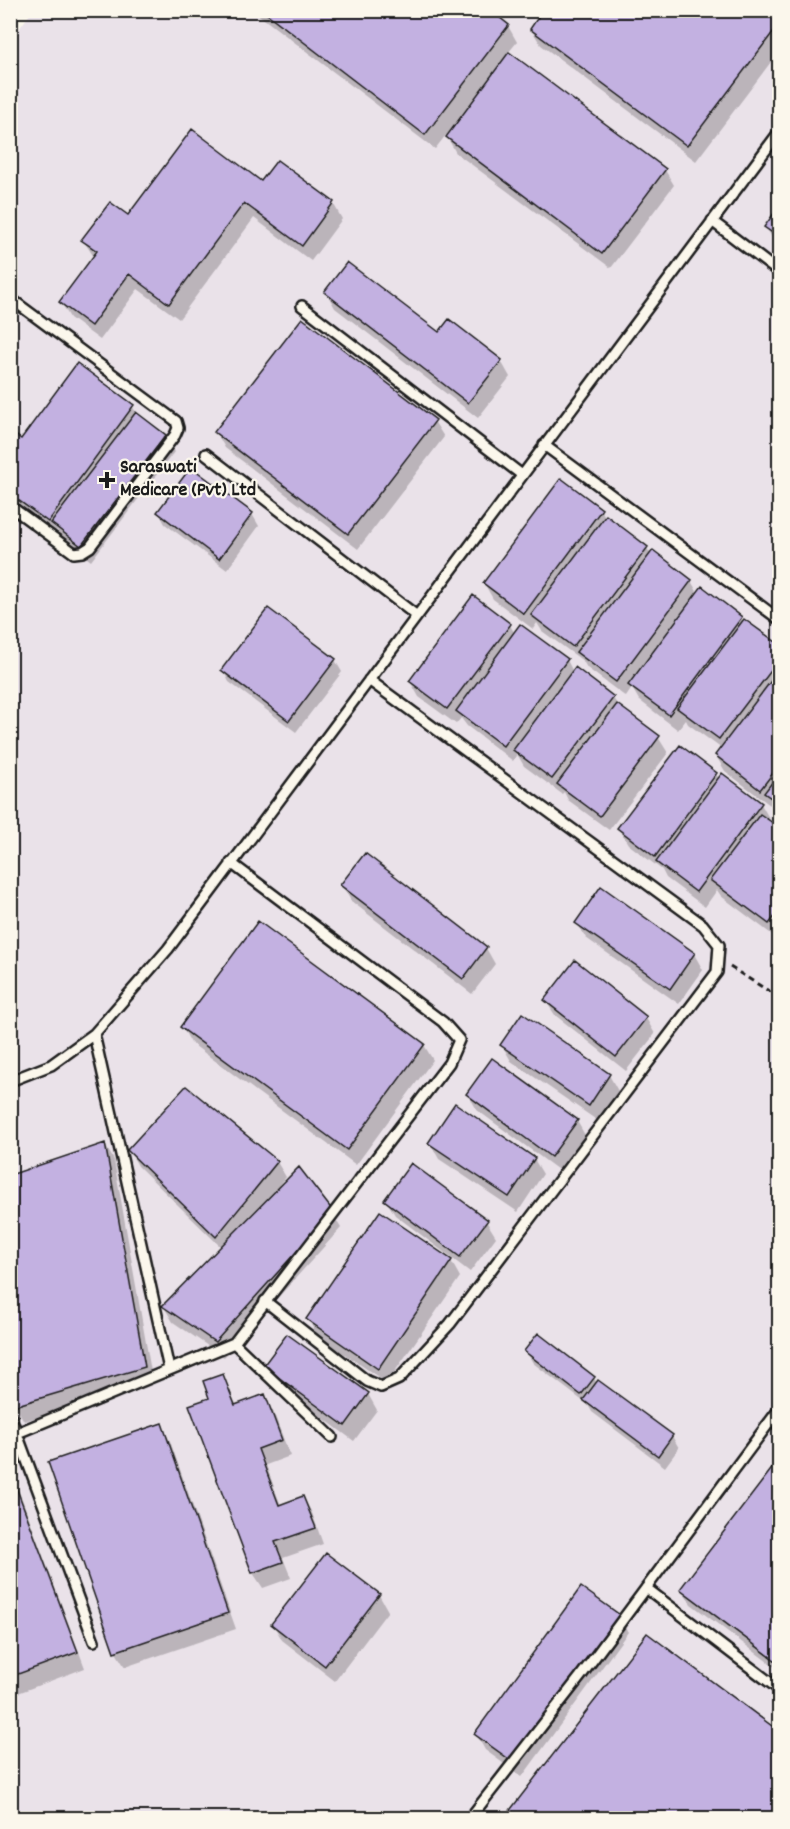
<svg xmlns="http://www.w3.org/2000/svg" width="790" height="1829" font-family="Dekko,sans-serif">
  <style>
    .built { fill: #eae2e9 }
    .shadow { fill: #0003 }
    .building { fill: #c3b1e1; stroke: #1c1c1c; stroke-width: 1.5 }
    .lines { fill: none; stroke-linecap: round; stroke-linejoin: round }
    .lane-casing { stroke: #1c1c1c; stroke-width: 14 }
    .path { stroke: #1c1c1c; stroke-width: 3; stroke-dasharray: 6 4.5; stroke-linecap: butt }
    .lane { stroke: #fbf7ec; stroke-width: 9 }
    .poi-dot { fill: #1c1c1c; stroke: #fbf7ec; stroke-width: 2 }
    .labels { text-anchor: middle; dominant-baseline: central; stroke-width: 4.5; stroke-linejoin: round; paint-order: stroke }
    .poi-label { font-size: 20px; font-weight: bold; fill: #1c1c1c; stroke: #fbf7ec; text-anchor: start }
  </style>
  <rect width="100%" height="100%" fill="#fbf7ec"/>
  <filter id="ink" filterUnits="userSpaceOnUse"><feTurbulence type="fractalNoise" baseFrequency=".0167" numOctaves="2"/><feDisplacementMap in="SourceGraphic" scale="12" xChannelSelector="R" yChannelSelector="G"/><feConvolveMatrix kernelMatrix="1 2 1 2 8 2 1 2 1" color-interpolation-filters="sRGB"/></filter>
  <g filter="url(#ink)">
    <path class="built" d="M 33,10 L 779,11 L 779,1818 L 11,1818 L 10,41 Z"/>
    <path class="shadow" d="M 252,10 L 487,10 L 508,26 L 517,42 L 508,53 L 665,170 L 674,185 L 611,268 L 456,153 L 446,135 L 435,149 Z
      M 780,10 L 780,50 L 696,161 L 541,45 L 531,29 Z
      M 262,183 L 333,203 L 342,219 L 311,261 L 254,218 L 179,319 L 138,289 L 100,340 L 70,318 L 61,302 L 94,257 L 83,240 L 128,217 Z
      M 780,208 L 780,246 L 775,243 L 766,227 Z
      M 326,292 L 439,334 L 501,361 L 510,377 L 478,418 L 335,308 Z
      M 132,406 L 138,415 L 165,436 L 174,452 L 91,561 L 62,539 L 57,530 L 55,532 L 10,499 L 10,433 L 21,441 Z
      M 434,421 L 444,437 L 358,549 L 225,448 L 216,432 Z
      M 561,480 L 601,510 L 606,518 L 647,548 L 651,555 L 691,581 L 698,593 L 741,618 L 744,622 L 780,647 L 780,812 L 771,803 L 770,805 L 725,771 L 716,756 L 722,749 L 688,724 L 686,720 L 678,730 L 639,700 L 632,688 L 626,697 L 587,668 L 583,661 L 542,631 L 537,623 L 533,629 L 493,599 L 484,583 Z
      M 159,513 L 252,514 L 259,526 L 227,570 L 165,524 Z
      M 510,625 L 515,634 L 521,626 L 567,660 L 573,672 L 613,698 L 619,707 L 658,737 L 668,753 L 609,830 L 568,800 L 564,792 L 562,794 L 524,766 L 517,754 L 513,761 L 467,726 L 461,718 L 456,724 L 419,697 L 410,681 Z
      M 335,660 L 342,672 L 296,732 L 229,682 L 223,670 Z
      M 680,747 L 716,774 L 719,779 L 761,804 L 770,820 L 768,822 L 780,830 L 778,939 L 721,896 L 717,890 L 705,907 L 666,878 L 662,870 L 628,844 L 619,829 Z
      M 342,885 L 486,948 L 495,964 L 472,994 L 351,901 Z
      M 577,923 L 694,954 L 703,970 L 679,1004 L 586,938 Z
      M 575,962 L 646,1018 L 655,1034 L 626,1071 L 555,1015 L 545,1000 Z
      M 182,1027 L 424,1045 L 433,1060 L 356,1165 L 191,1043 Z
      M 502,1045 L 609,1075 L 618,1091 L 598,1121 L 511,1061 Z
      M 468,1094 L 577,1121 L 586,1137 L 561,1172 L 477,1110 Z
      M 430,1143 L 534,1159 L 543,1174 L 518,1212 L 439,1159 Z
      M 105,1145 L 114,1160 L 153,1383 L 24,1421 L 15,1405 Z
      M 129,1150 L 277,1162 L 286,1177 L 280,1185 L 331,1212 L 341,1228 L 224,1357 L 173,1322 L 164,1307 L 222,1248 L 138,1166 Z
      M 386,1200 L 486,1221 L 496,1237 L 470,1272 L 395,1215 Z
      M 381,1213 L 451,1261 L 460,1277 L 387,1383 L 317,1335 L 308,1319 Z
      M 526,1351 L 594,1378 L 597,1384 L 672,1436 L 679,1448 L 665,1467 L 592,1412 L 588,1405 L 533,1363 Z
      M 265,1366 L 368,1394 L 377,1410 L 354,1441 L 274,1382 Z
      M 222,1376 L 237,1406 L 264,1396 L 273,1411 L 290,1456 L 266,1465 L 281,1506 L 303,1497 L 312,1513 L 323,1544 L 283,1558 L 291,1578 L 263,1588 L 253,1573 L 191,1406 L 211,1399 Z
      M 161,1425 L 170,1441 L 236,1629 L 125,1667 L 115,1651 Z
      M 780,1461 L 780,1671 L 691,1604 L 682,1589 Z
      M 10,1467 L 85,1668 L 10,1696 Z
      M 326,1555 L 379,1595 L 388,1611 L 335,1681 L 282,1640 L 273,1624 Z
      M 619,1616 L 628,1632 L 522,1777 L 485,1750 L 476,1734 Z
      M 647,1635 L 780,1734 L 780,1818 L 506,1818 Z"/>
    <path class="building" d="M 262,10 L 490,10 L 509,25 L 425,135 Z
      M 543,10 L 780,10 L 780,23 L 687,146 L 530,29 Z
      M 509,52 L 666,169 L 602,254 L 446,137 Z
      M 192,129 L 261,181 L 277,160 L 334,202 L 302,246 L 244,203 L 169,304 L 129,274 L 91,326 L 59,302 L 97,251 L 81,240 L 110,202 L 128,215 Z
      M 780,205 L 780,238 L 764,227 Z
      M 347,262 L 439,332 L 449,319 L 502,360 L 468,403 L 324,292 Z
      M 302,318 L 436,420 L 348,534 L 214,432 Z
      M 77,363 L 134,405 L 48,522 L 10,494 L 10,431 L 21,439 Z
      M 136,412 L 166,435 L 81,546 L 51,523 Z
      M 191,467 L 253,513 L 219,559 L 157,512 Z
      M 561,478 L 602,509 L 524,614 L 483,583 Z
      M 606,515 L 648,547 L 573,647 L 531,615 Z
      M 653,550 L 692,580 L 616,682 L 576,652 Z
      M 702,586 L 742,617 L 669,715 L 628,685 Z
      M 473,595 L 511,624 L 447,709 L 409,681 Z
      M 268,608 L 336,659 L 289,721 L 221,670 Z
      M 744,619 L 780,645 L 780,659 L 719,739 L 677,708 Z
      M 520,624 L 568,659 L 503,746 L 456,711 Z
      M 575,667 L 614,697 L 552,779 L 513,750 Z
      M 780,669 L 780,764 L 760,790 L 715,755 Z
      M 617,704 L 660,736 L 600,816 L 557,784 Z
      M 680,745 L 717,773 L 655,857 L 617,828 Z
      M 780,772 L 780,804 L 764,793 Z
      M 722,773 L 762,803 L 696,892 L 656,862 Z
      M 760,814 L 780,828 L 780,910 L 769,924 L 710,880 Z
      M 365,853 L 487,947 L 463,979 L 340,885 Z
      M 601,886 L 695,953 L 670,989 L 575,923 Z
      M 258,921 L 425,1044 L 347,1150 L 180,1027 Z
      M 575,960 L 647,1017 L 616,1057 L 544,1000 Z
      M 522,1013 L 610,1074 L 589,1106 L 500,1045 Z
      M 492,1058 L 578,1120 L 551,1157 L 466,1094 Z
      M 186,1086 L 278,1161 L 216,1237 L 127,1150 Z
      M 455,1103 L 535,1158 L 509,1197 L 428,1143 Z
      M 105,1143 L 145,1367 L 14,1406 L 10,1396 L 10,1175 Z
      M 411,1163 L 488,1220 L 460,1257 L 384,1200 Z
      M 299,1167 L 333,1211 L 215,1342 L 162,1306 Z
      M 380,1211 L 452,1260 L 378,1369 L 306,1319 Z
      M 538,1333 L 595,1377 L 581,1395 L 524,1351 Z
      M 287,1334 L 369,1393 L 345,1426 L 263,1366 Z
      M 223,1374 L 235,1405 L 265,1394 L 282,1440 L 258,1449 L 279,1505 L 303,1496 L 316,1528 L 275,1542 L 283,1562 L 252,1573 L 189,1405 L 209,1398 L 203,1381 Z
      M 598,1380 L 673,1435 L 658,1456 L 583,1400 Z
      M 162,1423 L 228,1613 L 114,1652 L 48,1462 Z
      M 780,1458 L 780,1664 L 680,1589 Z
      M 10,1471 L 78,1652 L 10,1677 Z
      M 326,1553 L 380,1594 L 325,1666 L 271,1624 Z
      M 581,1587 L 620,1615 L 513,1762 L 474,1734 Z
      M 647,1633 L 780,1732 L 780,1818 L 504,1818 Z"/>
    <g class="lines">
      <g class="lane-casing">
        <path id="lane" d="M 712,221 L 780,273
          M 10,298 L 176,421 L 178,428 L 175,435 L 90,547 L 82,552 L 74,553 L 10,506
          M 302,306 L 522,475
          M 544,445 L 780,620
          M 206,454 L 417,616
          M 94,1034 L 169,1369
          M 10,1081 L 51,1065 L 94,1034 L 168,949 L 780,131
          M 265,1301 L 367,1381 L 381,1387 L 399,1379 L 450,1324 L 717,972 L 719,945 L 703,925 L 369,680
          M 234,1343 L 332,1437
          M 10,1415 L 94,1641
          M 10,1436 L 234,1343 L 449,1063 L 459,1040 L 443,1022 L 231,863
          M 646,1588 L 780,1690
          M 470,1818 L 580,1677 L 780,1408"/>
      </g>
      <path class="path" d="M 730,967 L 780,998"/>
      <use href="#lane" class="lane"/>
    </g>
  </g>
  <path class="poi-dot" d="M104 471h6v6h6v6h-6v6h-6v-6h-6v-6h6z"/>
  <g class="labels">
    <g class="poi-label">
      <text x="120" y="468">Saraswati<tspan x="120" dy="23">Medicare (Pvt) Ltd</tspan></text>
    </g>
  </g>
  <rect width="790" height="1829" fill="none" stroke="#fbf7ec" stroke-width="36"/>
  <rect x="18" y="18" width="754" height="1793" fill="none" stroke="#1c1c1c" stroke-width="2" filter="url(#ink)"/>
</svg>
